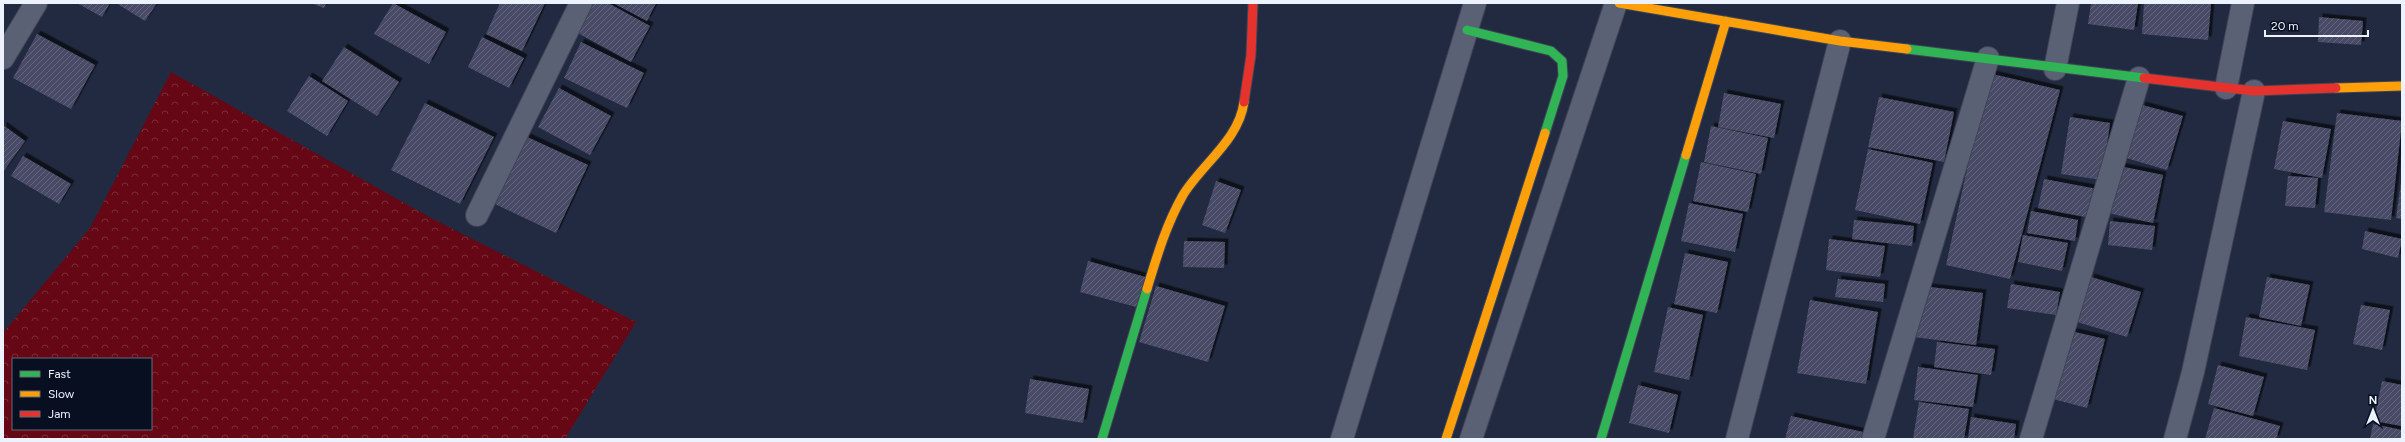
<svg xmlns="http://www.w3.org/2000/svg" width="2405" height="442" font-family="Figtree,sans-serif">
  <style>
    .forest { fill: url(#forest-crowns); fill-rule: evenodd }
    .building { fill: url(#building-hatch); filter: url(#shadow) }
    .lines { fill: none; stroke-linecap: round; stroke-linejoin: round }
    .street-casing { stroke: #3e4455; stroke-width: 24 }
    .fast-casing { stroke: #3e4455; stroke-width: 11 }
    .slow-casing { stroke: #3e4455; stroke-width: 11 }
    .jam-casing { stroke: #3e4455; stroke-width: 11 }
    .street { stroke: #5a6174; stroke-width: 22 }
    .fast { stroke: #30b455; stroke-width: 9 }
    .slow { stroke: #ff9f0a; stroke-width: 9 }
    .jam { stroke: #e5322d; stroke-width: 9 }
  </style>
  <defs>
    <pattern id="forest-crowns" width="20" height="18" patternUnits="userSpaceOnUse"><rect width="20" height="18" fill="#650714"/><path d="M2 6a3 3 0 1 1 6 0M12 15a3 3 0 1 1 6 0" fill="none" stroke="#7b2c37"/></pattern>
    <pattern id="building-hatch" width="6" height="6" patternUnits="userSpaceOnUse"><rect width="6" height="6" fill="#494b66"/><path d="M-1 1l2-2M0 6l6-6M5 7l2-2" fill="none" stroke="#64657d"/></pattern>
    <filter id="shadow"><feDropShadow dx="3.5" dy="-3.5" stdDeviation="0" flood-color="#0009"/></filter>
  </defs>
  <rect width="100%" height="100%" fill="#212a40"/>
  <path class="forest" d="M 171,72 L 431,218 L 636,322 L 565,439 L 3,439 L 3,333 L 90,228 ZM 13,359 L 151,359 L 151,429 L 13,429 Z"/>
  <path class="building" d="M 77,3 L 110,3 L 102,17 Z
    M 116,3 L 157,3 L 145,21 Z
    M 311,3 L 326,3 L 324,8 Z
    M 393,3 L 446,32 L 429,64 L 374,34 Z
    M 500,3 L 545,3 L 522,51 L 486,34 Z
    M 589,3 L 608,3 L 650,26 L 631,62 L 574,31 Z
    M 613,3 L 656,3 L 647,21 Z
    M 2091,3 L 2138,3 L 2134,30 L 2088,24 Z
    M 2144,3 L 2211,4 L 2208,40 L 2142,34 Z
    M 2319,17 L 2363,21 L 2361,45 L 2318,42 Z
    M 37,34 L 95,65 L 71,109 L 13,78 Z
    M 482,37 L 524,58 L 509,88 L 468,67 Z
    M 581,42 L 644,73 L 627,108 L 564,78 Z
    M 344,47 L 399,82 L 377,116 L 322,81 Z
    M 1988,73 L 2060,90 L 2010,279 L 1946,265 Z
    M 309,76 L 348,101 L 327,136 L 287,111 Z
    M 559,88 L 611,116 L 590,155 L 538,127 Z
    M 1724,93 L 1781,104 L 1774,138 L 1718,127 Z
    M 1879,97 L 1954,112 L 1944,162 L 1868,147 Z
    M 425,103 L 494,137 L 460,204 L 391,170 Z
    M 2142,105 L 2183,116 L 2167,170 L 2126,158 Z
    M 2337,113 L 2402,121 L 2391,220 L 2324,212 Z
    M 2070,117 L 2110,123 L 2102,180 L 2061,174 Z
    M 2283,121 L 2331,129 L 2322,178 L 2274,169 Z
    M 3,125 L 25,141 L 3,172 Z
    M 1711,126 L 1768,138 L 1761,174 L 1704,162 Z
    M 527,137 L 588,165 L 556,233 L 495,204 Z
    M 1868,149 L 1933,163 L 1920,224 L 1855,210 Z
    M 23,156 L 71,184 L 59,204 L 11,176 Z
    M 1701,162 L 1756,174 L 1748,212 L 1693,201 Z
    M 2119,166 L 2163,175 L 2153,223 L 2108,213 Z
    M 2288,176 L 2318,178 L 2315,208 L 2285,206 Z
    M 2044,179 L 2097,189 L 2091,218 L 2038,208 Z
    M 1216,181 L 1241,190 L 1225,233 L 1202,225 Z
    M 2401,182 L 2402,182 L 2402,219 L 2396,218 Z
    M 1689,203 L 1743,214 L 1735,252 L 1681,241 Z
    M 2031,211 L 2078,220 L 2075,241 L 2027,233 Z
    M 1854,220 L 1914,226 L 1912,246 L 1852,239 Z
    M 2110,221 L 2155,226 L 2152,250 L 2108,245 Z
    M 2365,231 L 2402,239 L 2398,258 L 2362,249 Z
    M 2023,235 L 2068,243 L 2062,271 L 2018,262 Z
    M 1829,239 L 1885,246 L 1880,277 L 1826,270 Z
    M 1184,241 L 1225,242 L 1224,268 L 1183,267 Z
    M 1685,253 L 1728,262 L 1717,313 L 1674,304 Z
    M 1088,261 L 1149,278 L 1140,308 L 1080,292 Z
    M 2091,277 L 2141,292 L 2127,337 L 2077,322 Z
    M 2267,277 L 2310,285 L 2301,326 L 2259,317 Z
    M 1838,279 L 1885,284 L 1883,302 L 1835,297 Z
    M 2011,284 L 2060,292 L 2056,315 L 2007,308 Z
    M 1156,286 L 1225,306 L 1208,362 L 1139,342 Z
    M 1920,286 L 1983,293 L 1976,345 L 1914,337 Z
    M 1810,300 L 1878,312 L 1866,384 L 1797,373 Z
    M 2361,305 L 2390,310 L 2382,350 L 2353,344 Z
    M 1668,307 L 1703,315 L 1689,380 L 1654,372 Z
    M 2246,317 L 2315,330 L 2307,370 L 2239,356 Z
    M 2066,330 L 2105,339 L 2087,408 L 2049,398 Z
    M 1937,342 L 1995,349 L 1991,375 L 1934,367 Z
    M 2218,365 L 2264,377 L 2253,416 L 2208,404 Z
    M 1918,367 L 1978,375 L 1973,407 L 1914,400 Z
    M 1030,379 L 1089,389 L 1083,423 L 1025,413 Z
    M 2382,381 L 2402,385 L 2402,426 L 2374,421 Z
    M 1638,385 L 1678,395 L 1669,433 L 1629,423 Z
    M 1919,402 L 1969,409 L 1964,439 L 1913,439 Z
    M 2214,408 L 2280,426 L 2276,439 L 2205,439 Z
    M 1791,416 L 1863,432 L 1861,439 L 1785,439 Z
    M 1971,417 L 2016,424 L 2014,439 L 1968,439 Z
    M 2373,424 L 2402,430 L 2402,439 L 2370,439 Z"/>
  <g class="lines">
    <g class="street-casing">
      <path id="street" d="M 3,58 L 36,3
        M 2055,69 L 2068,3
        M 2226,88 L 2243,3
        M 477,215 L 581,3
        M 1342,439 L 1475,3
        M 1471,439 L 1616,3
        M 1737,439 L 1840,41
        M 1873,439 L 1988,58
        M 2031,439 L 2139,78
        M 2175,439 L 2193,372 L 2254,91"/>
    </g>
    <g class="fast-casing">
      <path id="fast" d="M 1467,30 L 1551,51 L 1562,61 L 1563,76 L 1545,133
        M 1907,49 L 2144,78
        M 1102,439 L 1147,289
        M 1601,439 L 1686,155"/>
    </g>
    <g class="slow-casing">
      <path id="slow" d="M 1619,3 L 1840,41 L 1907,49
        M 2336,88 L 2402,86
        M 1686,155 L 1726,21
        M 1147,289 C 1157,256 1166,225 1183,195 C 1202,164 1239,140 1244,102
        M 1446,439 L 1545,133"/>
    </g>
    <g class="jam-casing">
      <path id="jam" d="M 2144,78 L 2254,91 L 2336,88
        M 1244,102 L 1251,55 L 1253,3"/>
    </g>
    <use href="#street" class="street"/>
    <use href="#fast" class="fast"/>
    <use href="#slow" class="slow"/>
    <use href="#jam" class="jam"/>
  </g>
  <rect width="2405" height="442" fill="none" stroke="#edf3fe" stroke-width="8"/>
  <rect x="12" y="358" width="140" height="72" fill="#080f21" stroke="#646a79"/>
  <rect x="20" y="371" width="20" height="6" fill="#30b455" stroke="#646a79"/>
  <text x="48" y="378" font-size="12" fill="#edf3fe">Fast</text>
  <rect x="20" y="391" width="20" height="6" fill="#ff9f0a" stroke="#646a79"/>
  <text x="48" y="398" font-size="12" fill="#edf3fe">Slow</text>
  <rect x="20" y="411" width="20" height="6" fill="#e5322d" stroke="#646a79"/>
  <text x="48" y="418" font-size="12" fill="#edf3fe">Jam</text>
  <g transform="translate(2373 410)" stroke="#080f21" stroke-width="3" paint-order="stroke">
  <path d="M0-3L7 15L0 10L-7 15Z" fill="#edf3fe"/>
  <text y="-6" font-size="11" font-weight="bold" text-anchor="middle" fill="#edf3fe">N</text>
  </g>
  <path d="M2265 30v6h103v-6" fill="none" stroke="#edf3fe" stroke-width="2"/>
  <text x="2271" y="30" font-size="12" fill="#edf3fe" stroke="#080f21" stroke-width="3" paint-order="stroke">20 m</text>
</svg>
